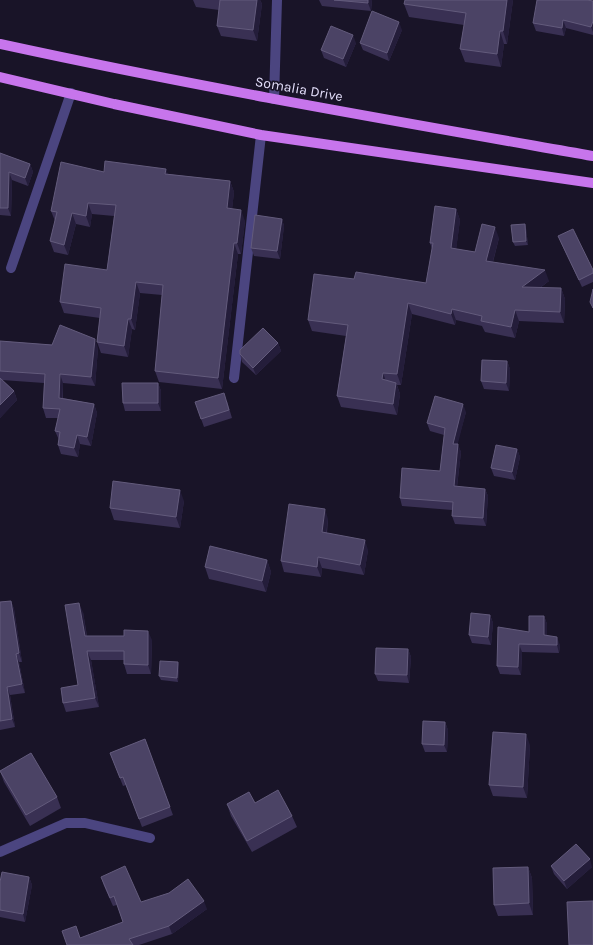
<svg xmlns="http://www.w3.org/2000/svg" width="593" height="945" font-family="Karla,sans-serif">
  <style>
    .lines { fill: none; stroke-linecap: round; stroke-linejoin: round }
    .minor { stroke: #4b4580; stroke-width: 10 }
    .major { stroke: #c775ec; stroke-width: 10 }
    .wall { fill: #393053 }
    .shaded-wall { fill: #241d3a }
    .building { fill: #4b4365; stroke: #635b7c }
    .labels { text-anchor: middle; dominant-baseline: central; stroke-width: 3.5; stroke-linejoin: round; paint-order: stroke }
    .street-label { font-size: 14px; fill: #e4dffb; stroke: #191428 }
  </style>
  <rect width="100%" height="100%" fill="#191428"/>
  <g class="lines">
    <path class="minor" d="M 274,99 L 277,0
      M 11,268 L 71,93
      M 234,378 L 261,135
      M 0,852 L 66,823 L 85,823 L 150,838"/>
    <path class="major" d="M 0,44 C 197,87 395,121 593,156
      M 0,77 L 114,104 L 261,135 L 593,183"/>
  </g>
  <path class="wall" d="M 193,0 L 260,0 L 262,4 L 257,41 L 221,36 L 217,26 L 219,10 L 196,7 Z
    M 319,0 L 372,0 L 371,11 L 322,6 Z
    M 513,0 L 507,44 L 504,44 L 501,67 L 465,62 L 460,49 L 464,25 L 409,17 L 404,4 Z
    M 593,1 L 593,35 L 566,28 L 564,36 L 536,31 L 533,23 Z
    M 402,30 L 389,61 L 363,50 L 360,43 Z
    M 356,43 L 346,67 L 324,58 L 321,50 Z
    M 0,153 L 30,164 L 33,172 L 28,186 L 12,180 L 11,216 L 0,215 Z
    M 104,172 L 168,174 L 230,181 L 234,192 L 232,209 L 245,221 L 241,254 L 238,254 L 222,389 L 159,382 L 155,371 L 162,295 L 140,293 L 135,330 L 132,329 L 128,357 L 101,353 L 97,342 L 100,318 L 64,313 L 60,302 L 107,270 L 114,216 L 92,214 L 90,227 L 76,224 L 68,255 L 54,252 L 50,241 L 55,221 L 51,211 Z
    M 456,209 L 460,220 L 456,249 L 475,252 L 499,238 L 493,262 L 549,281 L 540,288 L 561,288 L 565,299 L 564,323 L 519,321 L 515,338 L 485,332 L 482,326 L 456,320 L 455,325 L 412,314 L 401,385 L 397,385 L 400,394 L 397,415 L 341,407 L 337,396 L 346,336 L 312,331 L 308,320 L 354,279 L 426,283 L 432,249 L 430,243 Z
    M 282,219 L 284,226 L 280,259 L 254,256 L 251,248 Z
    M 525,224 L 526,228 L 528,245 L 515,246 L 513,242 Z
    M 558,236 L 593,270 L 593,282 L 582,287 L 561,243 Z
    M 0,341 L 98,348 L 95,386 L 63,383 L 63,398 L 94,404 L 97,413 L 91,446 L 80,444 L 78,457 L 61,454 L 58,445 L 59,440 L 55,431 L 58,418 L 46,418 L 43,408 L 44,383 L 2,380 L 14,391 L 17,400 L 0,418 Z
    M 278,343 L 281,351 L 256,375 L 242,362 L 240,354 Z
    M 507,361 L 510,369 L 509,391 L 484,389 L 481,381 Z
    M 158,383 L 161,391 L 161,411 L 125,411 L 123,403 Z
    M 227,401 L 232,418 L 204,427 L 195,402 Z
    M 466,412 L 457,444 L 461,452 L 457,487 L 485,489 L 488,496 L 486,526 L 455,524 L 452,516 L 452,510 L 402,506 L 400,498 L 440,471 L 444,435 L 430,431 L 427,423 Z
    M 517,449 L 520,457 L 515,480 L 494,476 L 491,468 Z
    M 184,501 L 180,528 L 114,520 L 110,508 Z
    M 328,519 L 327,533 L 368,550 L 364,575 L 322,568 L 321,577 L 284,572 L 281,561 Z
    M 267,560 L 271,572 L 266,592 L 209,579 L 205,567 Z
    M 11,601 L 14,609 L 22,662 L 19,662 L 25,693 L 10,695 L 15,727 L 0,730 L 0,602 Z
    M 83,612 L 87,636 L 152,640 L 151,674 L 127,674 L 124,664 L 124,660 L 91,660 L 99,707 L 66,712 L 63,703 L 78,685 Z
    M 490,615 L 493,623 L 491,645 L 472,643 L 469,635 Z
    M 544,616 L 547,624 L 547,635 L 560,645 L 559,653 L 522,652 L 521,675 L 500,674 L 497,666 Z
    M 408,649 L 411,657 L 409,683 L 378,681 L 375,674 Z
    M 178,662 L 179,666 L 178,682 L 161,680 L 159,676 Z
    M 445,722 L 448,730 L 447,752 L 425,752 L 422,744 Z
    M 145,739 L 173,815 L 142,827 L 126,785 L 123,786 L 110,753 Z
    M 530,745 L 527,798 L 493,796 L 489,785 Z
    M 0,771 L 57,797 L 61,808 L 30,826 L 4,782 Z
    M 255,803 L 292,816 L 297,827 L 252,852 L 231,816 L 227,804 Z
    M 551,866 L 592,867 L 567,889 L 554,874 Z
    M 528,867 L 532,878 L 533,915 L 498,916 L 494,905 Z
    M 29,877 L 32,885 L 25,922 L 0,917 L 0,882 Z
    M 101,877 L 141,902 L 207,909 L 172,934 L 139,945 L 67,945 L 80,938 L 123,922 L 117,905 L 113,906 L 104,886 Z"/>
  <path class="shaded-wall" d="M 257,0 L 260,0 L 262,4 L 257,41 L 253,30 Z
    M 368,0 L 372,0 L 371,11 L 368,3 Z
    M 507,0 L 513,0 L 507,44 L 503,31 Z
    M 563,20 L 566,28 L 564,36 L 562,28 Z
    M 593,21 L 593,32 L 591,27 Z
    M 399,22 L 402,30 L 389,61 L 387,53 Z
    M 500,31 L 504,44 L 501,67 L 497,54 Z
    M 353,35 L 356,43 L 346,67 L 343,59 Z
    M 30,164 L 33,172 L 28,186 L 25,178 Z
    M 166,169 L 170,179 L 165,174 Z
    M 9,172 L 12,180 L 11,216 L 8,208 Z
    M 230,181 L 234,192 L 231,219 L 227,208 Z
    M 88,203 L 92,214 L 90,227 L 86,216 Z
    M 456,209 L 460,220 L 455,259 L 451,248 Z
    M 241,210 L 245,221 L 241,254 L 237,243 Z
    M 72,213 L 76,224 L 68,255 L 64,245 Z
    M 282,219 L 284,226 L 280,259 L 277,251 Z
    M 525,224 L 526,228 L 528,245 L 526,241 Z
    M 495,227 L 499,238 L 490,272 L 486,261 Z
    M 234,243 L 238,254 L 222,389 L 218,378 Z
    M 545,270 L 549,281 L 526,298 L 522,287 Z
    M 136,282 L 140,293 L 135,330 L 131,319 Z
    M 561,288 L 565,299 L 564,323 L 560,312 Z
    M 408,303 L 412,314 L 401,385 L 397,374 Z
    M 452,309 L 456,320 L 455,325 L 451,314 Z
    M 515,310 L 519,321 L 515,338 L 511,327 Z
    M 128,319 L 132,329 L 128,357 L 124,346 Z
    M 95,339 L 98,348 L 95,386 L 91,377 Z
    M 278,343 L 281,351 L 256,375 L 253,368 Z
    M 507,361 L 510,369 L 509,391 L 506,383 Z
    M 383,373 L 387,384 L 382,379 Z
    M 60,374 L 63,383 L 62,407 L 59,398 Z
    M 158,383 L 161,391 L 161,411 L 158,403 Z
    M 396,383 L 400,394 L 397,415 L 393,404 Z
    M 14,391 L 17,400 L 0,418 L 0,405 Z
    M 94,404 L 97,413 L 91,446 L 87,437 Z
    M 463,404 L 466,412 L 456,451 L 453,444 Z
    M 77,435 L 80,444 L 78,457 L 74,448 Z
    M 458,444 L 461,452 L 456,494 L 454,486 Z
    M 517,449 L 520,457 L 515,480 L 512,472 Z
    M 485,489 L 488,496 L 486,526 L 483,518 Z
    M 180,490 L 184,501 L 180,528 L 176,517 Z
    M 325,509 L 328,519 L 325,542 L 322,532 Z
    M 365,540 L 368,550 L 364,575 L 360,565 Z
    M 318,557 L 322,568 L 321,577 L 317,567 Z
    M 267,560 L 271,572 L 266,592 L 262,581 Z
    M 11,601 L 14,609 L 22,662 L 19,653 Z
    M 79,603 L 83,612 L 88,646 L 85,636 Z
    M 490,615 L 493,623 L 491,645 L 488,637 Z
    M 544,616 L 547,624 L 547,643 L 544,635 Z
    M 148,631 L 152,640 L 151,674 L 148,665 Z
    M 557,637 L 560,645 L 559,653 L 557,645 Z
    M 519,644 L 522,652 L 521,675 L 518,667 Z
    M 408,649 L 411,657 L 409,683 L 407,675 Z
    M 87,651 L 91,660 L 99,707 L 95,698 Z
    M 16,654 L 19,662 L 25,693 L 22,684 Z
    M 178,662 L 179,666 L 178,682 L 177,678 Z
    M 7,687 L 10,695 L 15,727 L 12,719 Z
    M 445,722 L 448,730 L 447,752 L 444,745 Z
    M 526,734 L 530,745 L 527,798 L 523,787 Z
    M 590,859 L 592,867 L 567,889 L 564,881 Z
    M 528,867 L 532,878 L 533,915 L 529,903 Z
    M 29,877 L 32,885 L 25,922 L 23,914 Z
    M 204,901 L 207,909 L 172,934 L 169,926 Z"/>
  <path class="building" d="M 220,0 L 257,0 L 253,30 L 217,26 Z
    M 334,0 L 368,0 L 368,3 Z
    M 405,0 L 507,0 L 503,31 L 500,31 L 497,54 L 460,49 L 466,13 L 404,4 Z
    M 537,0 L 587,0 L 593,1 L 593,21 L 591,27 L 563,20 L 562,28 L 533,23 Z
    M 372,11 L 399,22 L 387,53 L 360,43 Z
    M 331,26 L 353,35 L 343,59 L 321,50 Z
    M 0,153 L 30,164 L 25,178 L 9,172 L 8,208 L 0,208 Z
    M 105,161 L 166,169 L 165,174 L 230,181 L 227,208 L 241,210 L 237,243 L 234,243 L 218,378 L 155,371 L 163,285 L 136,282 L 131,319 L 128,319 L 124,346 L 97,342 L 101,308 L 60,302 L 65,264 L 107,270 L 116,205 L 88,203 L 86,216 L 72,213 L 64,245 L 50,241 L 57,212 L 51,211 L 61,162 L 104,172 Z
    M 435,206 L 456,209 L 451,248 L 475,252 L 482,224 L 495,227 L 486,261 L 545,270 L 522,287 L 561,288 L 560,312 L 515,310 L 511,327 L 481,321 L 482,316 L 452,309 L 451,314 L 408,303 L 397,374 L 383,373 L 382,379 L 396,383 L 393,404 L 337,396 L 348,325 L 308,320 L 314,274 L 354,279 L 356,272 L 426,283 L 433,243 L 430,243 Z
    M 255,215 L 282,219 L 277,251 L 251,248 Z
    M 525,224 L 526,241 L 513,242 L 511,225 Z
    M 573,229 L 593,270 L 593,273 L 579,280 L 558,236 Z
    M 593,289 L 593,308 L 590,302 Z
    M 60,325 L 95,339 L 91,377 L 60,374 L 59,398 L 94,404 L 87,437 L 77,435 L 74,448 L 58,445 L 60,432 L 55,431 L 60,409 L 43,408 L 45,374 L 0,371 L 0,341 L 52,345 Z
    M 263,328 L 278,343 L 253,368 L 240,354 L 240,350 Z
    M 482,360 L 507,361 L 506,383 L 481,381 Z
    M 0,378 L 14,391 L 0,405 Z
    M 122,383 L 158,383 L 158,403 L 123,403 Z
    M 224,393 L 229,410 L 201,419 L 195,402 Z
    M 435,396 L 463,404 L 453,444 L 458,444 L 454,486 L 485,489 L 483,518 L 452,516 L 453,502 L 400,498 L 402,468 L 440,471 L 445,428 L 427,423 Z
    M 496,445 L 517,449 L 512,472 L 491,468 Z
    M 113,481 L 180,490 L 176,517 L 110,508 Z
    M 289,504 L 325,509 L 322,532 L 365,540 L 360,565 L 318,557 L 317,567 L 281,561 Z
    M 210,546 L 267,560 L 262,581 L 205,567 Z
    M 11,601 L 19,653 L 16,654 L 22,684 L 7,687 L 12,719 L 0,721 L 0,602 Z
    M 79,603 L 85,636 L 124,636 L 124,630 L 148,631 L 148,665 L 124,664 L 124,651 L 87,651 L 95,698 L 63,703 L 61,688 L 78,685 L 65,605 Z
    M 471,613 L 490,615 L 488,637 L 469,635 Z
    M 529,616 L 544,616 L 544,635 L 557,637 L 557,645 L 519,644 L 518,667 L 497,666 L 498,627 L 529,632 Z
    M 376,648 L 408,649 L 407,675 L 375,674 Z
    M 160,661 L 178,662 L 177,678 L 159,676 Z
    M 423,721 L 445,722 L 444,745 L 422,744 Z
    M 493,732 L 526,734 L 523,787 L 489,785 Z
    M 145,739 L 170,807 L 139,819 L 123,777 L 120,778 L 110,753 Z
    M 31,753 L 57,797 L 26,815 L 0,771 Z
    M 278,790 L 292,816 L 247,841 L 227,804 L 249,792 L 255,803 Z
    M 576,844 L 590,859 L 564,881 L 551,866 Z
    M 125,866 L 141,902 L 169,893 L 188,879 L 204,901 L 169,926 L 129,939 L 133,945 L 67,945 L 62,931 L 76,926 L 80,938 L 123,922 L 114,896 L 110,898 L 101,877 Z
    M 528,867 L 529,903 L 494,905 L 493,868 Z
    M 2,872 L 29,877 L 23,914 L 0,910 L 0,882 Z
    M 593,901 L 593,945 L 569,945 L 567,902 Z"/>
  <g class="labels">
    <g class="street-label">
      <text transform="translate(299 89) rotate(10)">Somalia Drive</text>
    </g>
  </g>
</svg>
